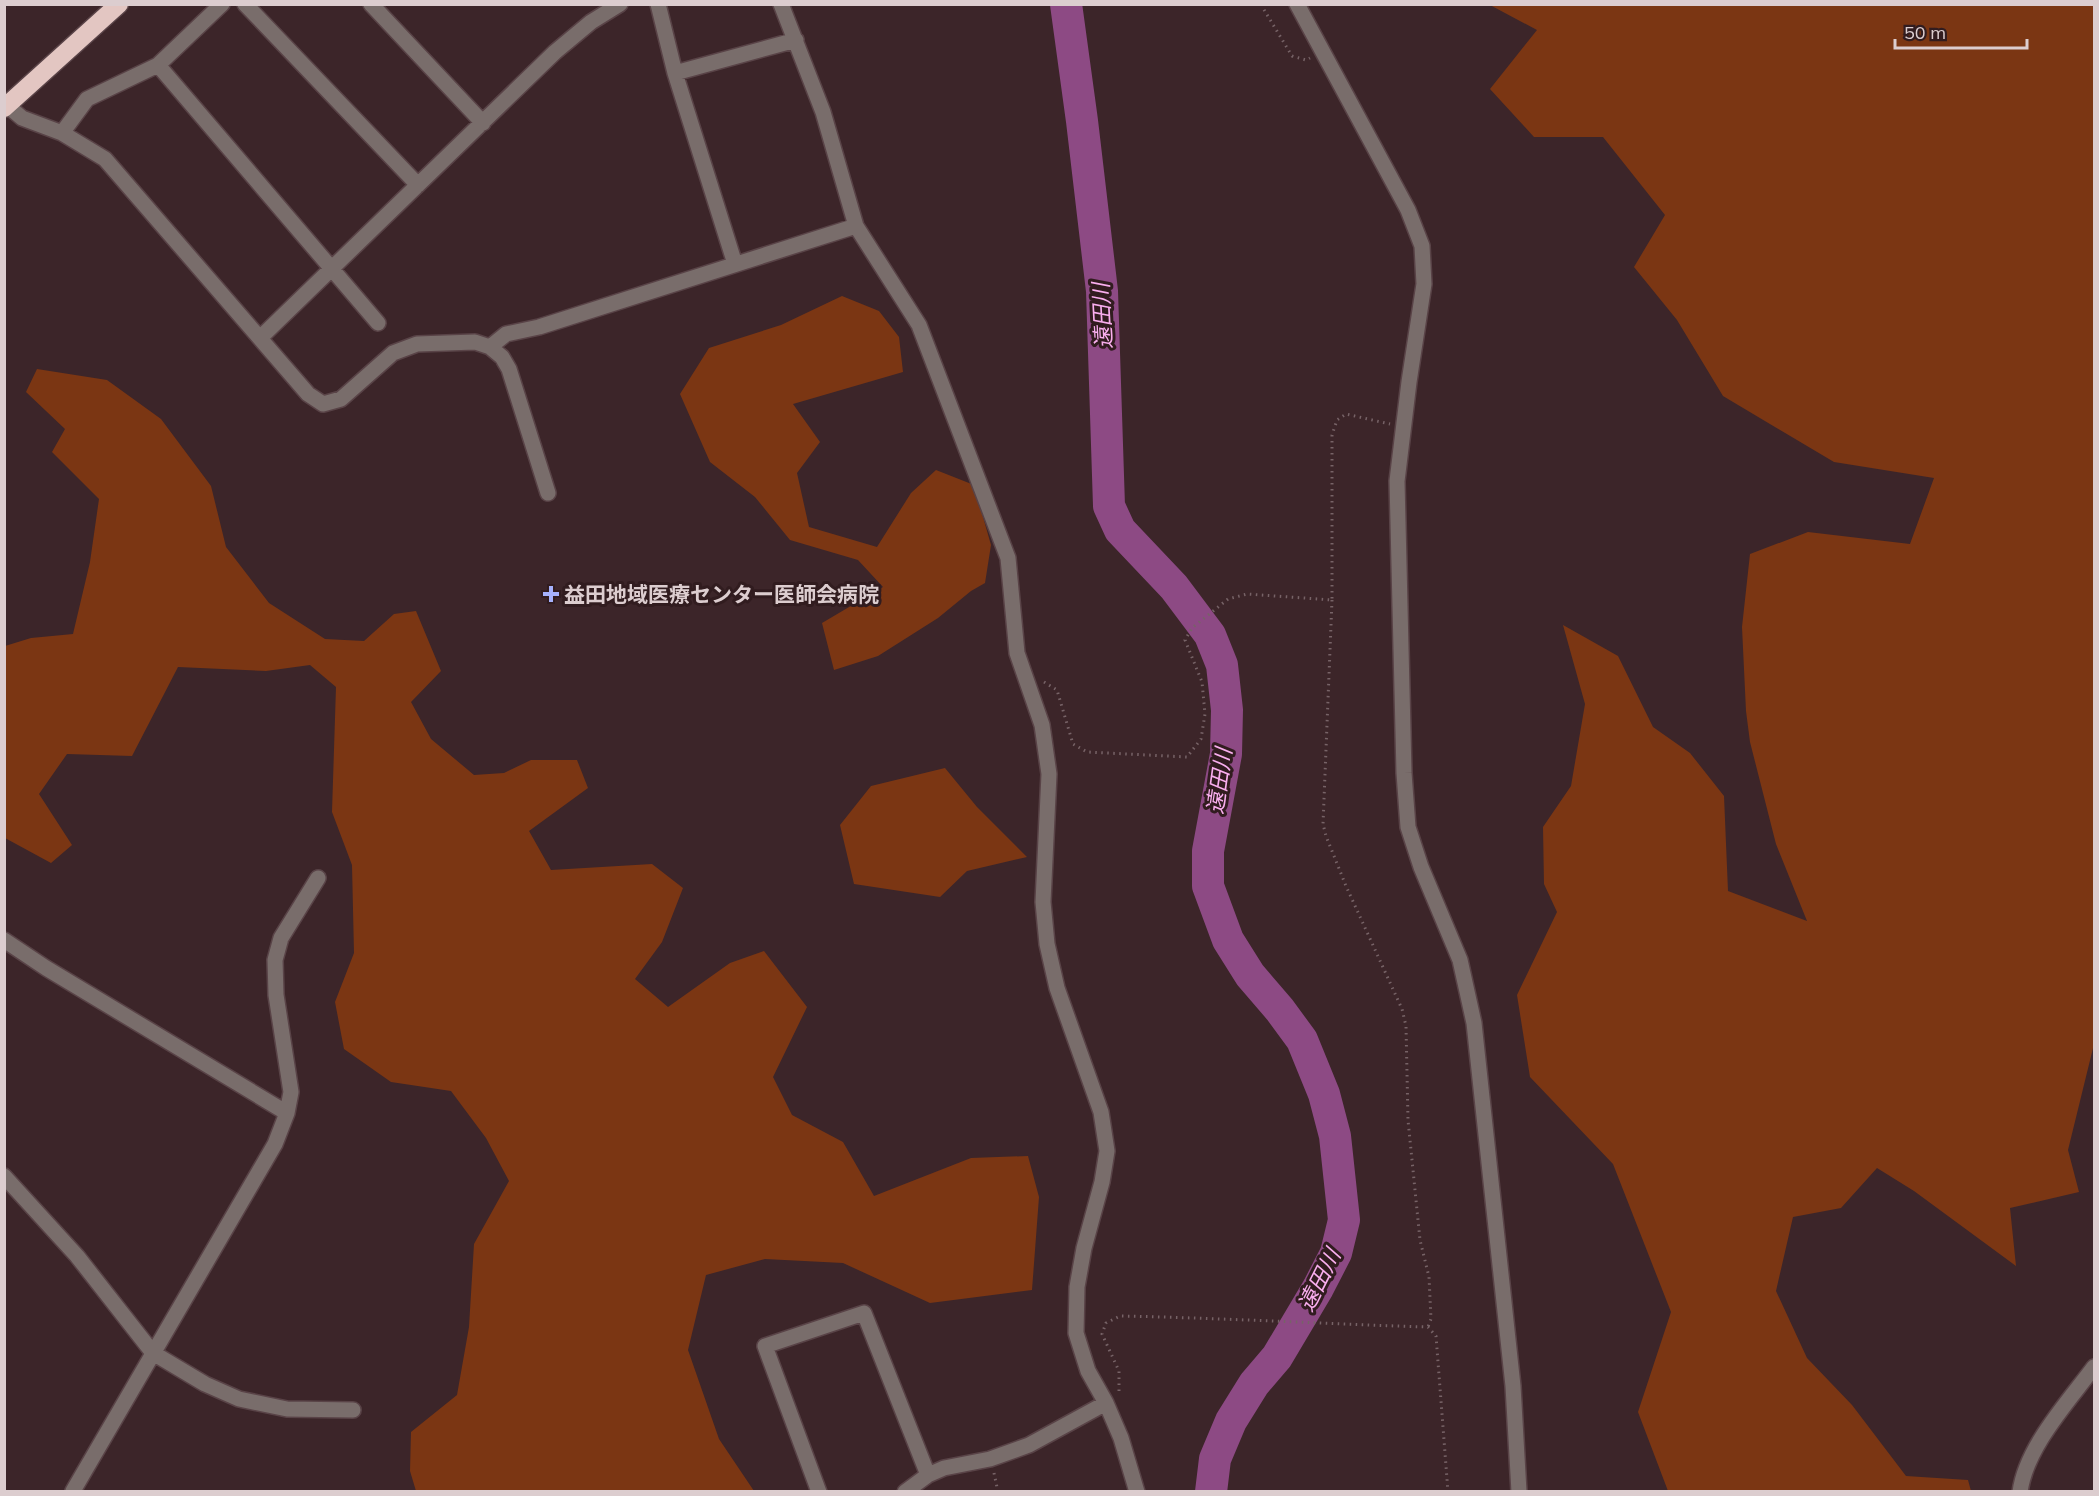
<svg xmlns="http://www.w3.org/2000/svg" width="2099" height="1496" font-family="Mulish,'Noto Sans JP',sans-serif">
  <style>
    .green { fill: #7b3613 }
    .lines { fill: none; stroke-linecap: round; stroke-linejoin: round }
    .river { stroke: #8d4a84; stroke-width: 32 }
    .minor-casing { stroke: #594347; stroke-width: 18 }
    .highway-casing { stroke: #594347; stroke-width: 21 }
    .path { stroke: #776367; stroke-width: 3; stroke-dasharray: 1.5 4.5; stroke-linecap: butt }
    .minor { stroke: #796d6b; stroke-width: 15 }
    .highway { stroke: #e3c6c2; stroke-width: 18 }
    .poi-dot { fill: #a6b1fc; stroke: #311c1f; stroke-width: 2 }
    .labels { text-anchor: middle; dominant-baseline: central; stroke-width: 6; stroke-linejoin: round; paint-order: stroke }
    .poi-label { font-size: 21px; font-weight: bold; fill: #dccdcf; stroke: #311c1f; text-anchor: start }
    .water-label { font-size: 22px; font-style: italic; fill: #f9aeee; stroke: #311c1f }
  </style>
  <rect width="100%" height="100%" fill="#3c2529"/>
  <path class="green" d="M 1490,5 L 2094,5 L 2094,1044 L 2068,1150 L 2079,1192 L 2010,1208 L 2016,1266 L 1914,1191 L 1877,1168 L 1841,1208 L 1793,1217 L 1776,1291 L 1807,1358 L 1852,1405 L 1906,1476 L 1968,1480 L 1971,1491 L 1668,1491 L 1638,1412 L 1671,1312 L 1613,1164 L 1530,1077 L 1517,995 L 1557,912 L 1544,884 L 1543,827 L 1571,786 L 1585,704 L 1563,625 L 1618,656 L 1653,727 L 1690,753 L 1724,796 L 1728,891 L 1807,921 L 1776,844 L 1750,742 L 1746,711 L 1742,627 L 1750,554 L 1808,532 L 1910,544 L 1934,478 L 1834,462 L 1723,396 L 1677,320 L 1634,267 L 1665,215 L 1603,137 L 1534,137 L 1490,89 L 1537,30 Z
    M 842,296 L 879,311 L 899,337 L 903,372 L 793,404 L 820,442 L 797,473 L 809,527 L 877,547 L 911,493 L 936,470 L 974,485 L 991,545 L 985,583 L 971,591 L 938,618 L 878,656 L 834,670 L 822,623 L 883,587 L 858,560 L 790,540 L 755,497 L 710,462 L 680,394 L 709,348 L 781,325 Z
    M 37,369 L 107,380 L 161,419 L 211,486 L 226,547 L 269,603 L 325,639 L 364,641 L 394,614 L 416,611 L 441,671 L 411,702 L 431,739 L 474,775 L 504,773 L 531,760 L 577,760 L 588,788 L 529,831 L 551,870 L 652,864 L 683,888 L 662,942 L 635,979 L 668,1007 L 730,963 L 764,951 L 807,1007 L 773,1077 L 792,1115 L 843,1142 L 874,1196 L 971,1158 L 1028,1156 L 1039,1197 L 1032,1290 L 930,1303 L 843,1263 L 765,1259 L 706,1275 L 688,1350 L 719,1439 L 754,1491 L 416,1491 L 410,1471 L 411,1432 L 457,1395 L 469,1327 L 474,1244 L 509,1181 L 486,1138 L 451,1091 L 391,1082 L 344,1049 L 335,1002 L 354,953 L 352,865 L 332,812 L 336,687 L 310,665 L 266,671 L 178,667 L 132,756 L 67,754 L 39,794 L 72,845 L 51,863 L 5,838 L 5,646 L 31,638 L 73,634 L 90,562 L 99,499 L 52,452 L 65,429 L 26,392 Z
    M 945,768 L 977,807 L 1027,857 L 967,871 L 940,897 L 854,884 L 840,825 L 871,786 Z"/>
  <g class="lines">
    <path class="river" d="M 1066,4 L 1082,121 L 1102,291 L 1109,506 L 1120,530 L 1174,587 L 1210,635 L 1222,665 L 1227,710 L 1226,754 L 1208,851 L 1208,886 L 1228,940 L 1250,975 L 1280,1010 L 1302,1040 L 1324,1094 L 1335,1136 L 1344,1220 L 1336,1253 L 1318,1288 L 1277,1357 L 1254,1384 L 1231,1421 L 1215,1459 L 1211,1492"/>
    <g class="minor-casing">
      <path id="minor" d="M 245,4 L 418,185
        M 371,4 L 483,123
        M 658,4 L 675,73 L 735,264
        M 781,4 L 823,112 L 856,226 L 919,325 L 1008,558 L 1017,653 L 1042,725 L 1049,774 L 1043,902 L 1047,944 L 1057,988 L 1101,1112 L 1107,1151 L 1102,1182 L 1084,1248 L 1077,1287 L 1076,1333 L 1088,1371 L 1106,1403 L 1121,1438 L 1137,1492
        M 1297,4 L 1408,210 L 1422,246 L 1424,284 L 1409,382 L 1397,481 L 1404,773 L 1408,827 L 1421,867 L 1460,960 L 1474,1023 L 1513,1386 L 1519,1492
        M 158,65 L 378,323
        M 675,73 L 796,40
        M 8,106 L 22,118 L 62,133 L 105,159 L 308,394 L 323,404 L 341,399 L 393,353 L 417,344 L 475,342 L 490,347
        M 62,133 L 87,99 L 158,65 L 222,4
        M 260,338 L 555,52 L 591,22 L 620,4
        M 548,493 L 509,369 L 502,357 L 490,347 L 506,334 L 539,327 L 856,226
        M 4,940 L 46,968 L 287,1113
        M 4,1176 L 77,1256 L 153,1353 L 205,1384 L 239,1399 L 287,1409 L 353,1410
        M 73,1491 L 275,1144 L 287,1113 L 291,1092 L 276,995 L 275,960 L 281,938 L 318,878
        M 819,1492 L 765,1346 L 864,1313 L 928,1475
        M 905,1492 L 928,1475 L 944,1468 L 990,1459 L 1029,1445 L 1106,1403
        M 2020,1492 C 2026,1447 2068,1402 2094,1367"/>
    </g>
    <g class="highway-casing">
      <path id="highway" d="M 4,108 L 119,4"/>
    </g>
    <path class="path" d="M 1263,4 L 1263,8 L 1292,56 L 1306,60 L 1310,58
      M 1332,600 L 1323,824 L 1326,836 L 1346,886 L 1402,1009 L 1406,1026 L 1408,1120 L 1420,1240 L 1429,1277 L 1431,1319 L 1428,1327
      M 1044,682 L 1057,690 L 1073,744 L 1087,752 L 1187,757 L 1201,739 L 1205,714 L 1202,682 L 1185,640 L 1192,628 L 1228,599 L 1247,594 L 1332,600 L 1332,435 L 1337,420 L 1346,414 L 1390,424
      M 1119,1391 L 1119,1371 L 1102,1334 L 1106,1323 L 1120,1316 C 1223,1318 1325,1324 1428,1327 L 1436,1336 L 1448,1492
      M 994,1473 L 998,1492"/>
    <use href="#minor" class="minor"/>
    <use href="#highway" class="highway"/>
  </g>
  <path class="poi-dot" d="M548 585h6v6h6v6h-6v6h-6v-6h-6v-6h6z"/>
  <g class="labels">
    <g class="poi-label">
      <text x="564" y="594">益田地域医療センター医師会病院</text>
    </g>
    <g class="water-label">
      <text transform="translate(1102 316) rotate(-93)">遠田川</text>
      <text transform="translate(1219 781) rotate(-82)">遠田川</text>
      <text transform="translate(1319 1280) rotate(-63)">遠田川</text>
    </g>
  </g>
  <rect width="2099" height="1496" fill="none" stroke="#dccdcf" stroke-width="12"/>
  <path d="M1895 39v9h132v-9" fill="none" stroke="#dccdcf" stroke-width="3"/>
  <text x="1904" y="39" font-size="18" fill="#dccdcf" stroke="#311c1f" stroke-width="4.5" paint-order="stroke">50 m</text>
</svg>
